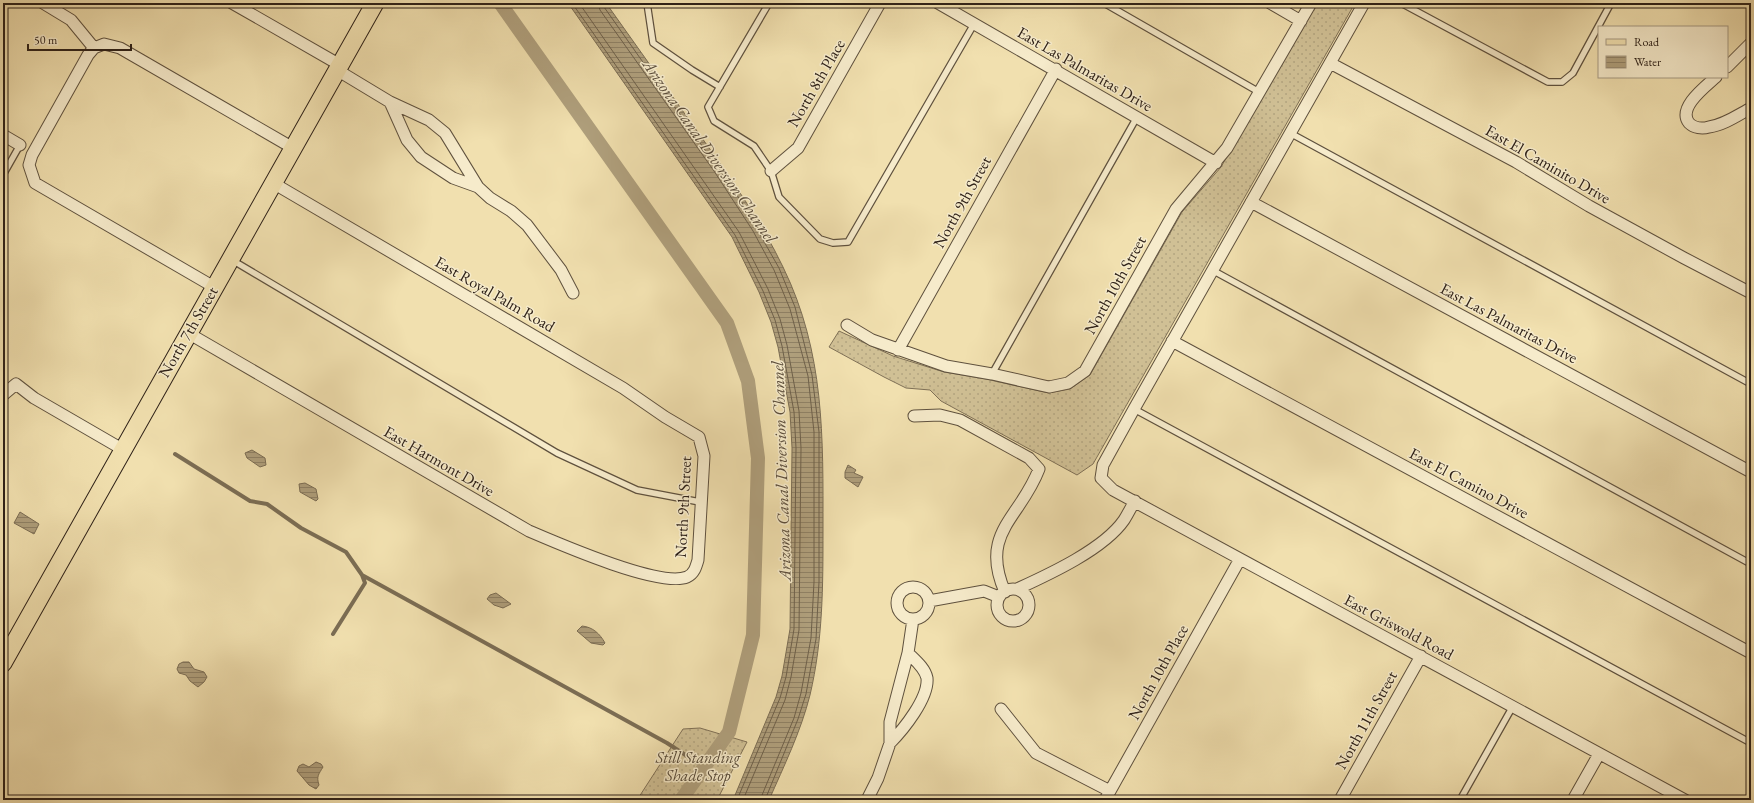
<svg xmlns="http://www.w3.org/2000/svg" width="1754" height="803" font-family="'EB Garamond',serif">
  <style>
    .grass { fill: url(#grass-dots); stroke: #7f7056 }
    .water { fill: url(#water-rules); stroke: #7b6d54 }
    .lines { fill: none; stroke-linecap: round; stroke-linejoin: round }
    .shore { stroke: #6e604a; stroke-width: 1 }
    .stream { stroke: #7b6d54; stroke-width: 4 }
    .canal { stroke: #af9f7c; stroke-width: 14 }
    .lane-casing { stroke: #5f513e; stroke-width: 8 }
    .street-casing { stroke: #5f513e; stroke-width: 13 }
    .primary-casing { stroke: #2e2118; stroke-width: 19 }
    .lane { stroke: #f6ebcb; stroke-width: 5.5 }
    .street { stroke: #f6ebcb; stroke-width: 11 }
    .primary { stroke: #f1e0af; stroke-width: 17 }
    .labels { text-anchor: middle; dominant-baseline: central; stroke-width: 3; stroke-linejoin: round; paint-order: stroke }
    .street-label { font-size: 16px; fill: #2e2118; stroke: #f6ebcb }
    .park-label { font-size: 16px; font-style: italic; fill: #564937; stroke: #f6ebcb }
    .water-label { font-size: 17px; font-style: italic; fill: #5b4d3b; stroke: #f6ebcb }
  </style>
  <defs>
    <pattern id="grass-dots" width="8" height="8" patternUnits="userSpaceOnUse"><rect width="8" height="8" fill="#d0c095"/><path d="M2 2h.1M6 6h.1" fill="none" stroke="#b3a580" stroke-width="1.8" stroke-linecap="round"/></pattern>
    <pattern id="water-rules" width="6" height="5" patternUnits="userSpaceOnUse"><rect width="6" height="5" fill="#af9f7c"/><path d="M0 2.5h6" fill="none" stroke="#8f8165"/></pattern>
  </defs>
  <rect width="100%" height="100%" fill="#f1e0af"/>
  <filter id="stains"><feTurbulence type="fractalNoise" baseFrequency=".005" numOctaves="4"/><feColorMatrix values="0 0 0 0 .2 0 0 0 0 .09 0 0 0 0 .02 0 0 0 .5 -.17"/></filter>
  <radialGradient id="worn" r=".72"><stop offset=".6" stop-color="#630" stop-opacity="0"/><stop offset="1" stop-color="#630" stop-opacity=".3"/></radialGradient>
  <path class="grass" d="M 1315,3 L 1355,3 L 1093,464 L 1077,475 L 941,401 L 930,390 L 906,388 L 884,377 L 829,347 L 839,331 L 893,356 L 944,372 L 986,379 L 1049,393 L 1070,389 L 1090,375 L 1182,212 L 1221,167 Z
    M 700,728 L 747,742 L 717,800 L 637,800 L 683,729 Z"/>
  <path class="water" d="M 568,3 L 606,3 C 638,48 670,93 702,138 C 731,179 761,221 783,267 C 825,353 823,437 823,530 C 823,586 823,640 810,695 C 801,731 784,766 769,800 L 733,800 L 776,697 L 782,676 L 790,629 L 792,448 L 790,412 L 778,347 L 771,322 L 759,292 L 732,237 Z
    M 252,450 L 265,458 L 266,465 L 260,467 L 247,458 L 245,453 Z
    M 848,465 L 856,470 L 854,473 L 863,477 L 858,487 L 845,478 L 845,472 Z
    M 305,483 L 316,489 L 318,499 L 316,501 L 300,492 L 299,484 Z
    M 20,512 L 39,524 L 34,534 L 14,523 Z
    M 496,593 L 511,604 L 503,608 L 494,605 L 487,599 L 490,595 Z
    M 582,626 C 593,627 600,634 605,643 L 603,645 L 591,643 L 577,631 Z
    M 183,662 L 189,662 L 194,669 L 204,672 L 207,677 L 204,682 L 198,687 L 190,681 L 186,675 L 179,673 L 177,669 L 179,664 Z
    M 316,762 L 321,764 L 323,767 C 319,774 316,776 319,785 L 316,789 L 309,785 L 297,771 L 299,766 L 303,764 L 309,767 Z"/>
  <g class="lines">
    <path class="shore" d="M 572,3 L 735,235 L 763,291 L 775,320 L 782,346 L 794,412 L 796,448 L 794,629 L 786,677 L 780,698 L 737,800
      M 579,3 L 739,232 L 768,289 L 780,319 L 787,345 L 799,411 L 801,448 L 799,630 L 791,677 L 785,700 L 743,800
      M 598,3 L 600,10 L 714,171 L 753,231 L 774,270 L 790,309 L 808,376 L 814,432 L 814,582 L 811,638 L 801,693 L 794,718 L 760,800
      M 603,3 L 604,7 L 741,201 L 779,268 L 795,307 L 812,375 L 819,432 L 819,582 L 816,639 L 806,694 L 798,719 L 765,800"/>
    <path class="stream" d="M 175,454 L 250,501 L 267,504 L 301,528 L 346,552 L 362,575 L 365,583 L 333,634
      M 362,575 L 667,743 L 704,767"/>
    <path class="canal" d="M 500,3 L 727,323 L 748,381 L 758,458 L 753,635 L 729,732 L 681,800"/>
    <g class="lane-casing">
      <path id="lane" d="M 647,3 L 653,43 L 692,70 L 720,87
        M 769,3 L 708,107 L 714,121 L 754,146 L 771,171 L 779,197 L 820,239 L 833,243 L 848,242 L 974,24
        M 1104,3 L 1259,92
        M 1401,3 L 1548,82 L 1562,82 L 1573,73 L 1611,3
        M 1290,133 L 1751,384
        M 3,175 L 20,145
        M 232,260 L 557,453 L 637,490 L 700,502
        M 1212,270 L 1751,564
        M 992,374 L 1137,117
        M 1134,409 L 1751,743
        M 1460,800 L 1513,706"/>
    </g>
    <g class="street-casing">
      <path id="street" d="M 43,3 L 71,20 L 94,48
        M 232,3 L 340,65
        M 938,3 L 1216,163
        M 1270,3 L 1301,21
        M 1364,3 L 1134,409 L 1103,465 L 1101,478 L 1113,490 L 1685,800
        M 1330,63 L 1516,162 L 1589,206 L 1684,258 L 1751,293
        M 1727,67 L 1751,43
        M 337,70 L 390,102 L 429,120 L 445,133 L 478,187
        M 1716,77 C 1705,87 1677,108 1689,123 C 1694,128 1702,129 1709,127 C 1724,125 1738,115 1751,108
        M 390,102 L 407,140 L 421,157 L 453,178 L 478,187 L 490,198 L 511,211 L 527,225 L 561,270 L 573,293
        M 3,135 L 20,145
        M 771,171 L 798,148 L 880,3
        M 1251,202 L 1751,472
        M 214,287 L 35,183 L 29,165 L 32,155 L 88,55 L 94,48 L 104,44 L 120,48 L 293,148
        M 847,325 L 872,340 L 946,366 L 992,374 L 1040,385 L 1049,387 L 1068,383 L 1085,371 L 1176,209 L 1227,148 L 1311,3
        M 188,333 L 529,531 C 557,543 660,588 687,577 C 694,574 696,567 698,560 L 704,456 L 699,437 L 665,417 L 623,388 L 273,183
        M 1172,341 L 1751,653
        M 898,350 L 1056,69
        M 3,395 L 16,384 L 34,398 L 122,449
        M 914,416 L 940,415 L 960,420 L 1029,458 L 1039,469 C 1020,519 979,532 1005,592
        M897 603a16 16 0 1 1 32 0a16 16 0 1 1-32 0Z
        M 1017,589 C 1050,574 1104,549 1124,520 C 1128,514 1131,507 1135,501
        M997 605a16 16 0 1 1 32 0a16 16 0 1 1-32 0Z
        M 929,601 L 984,591 L 999,597
        M 1001,709 L 1036,753 L 1110,791
        M 890,743 C 903,730 929,698 927,678 C 925,668 915,660 908,653
        M 867,800 L 878,778 L 890,743 L 890,722 L 908,653 L 913,619
        M 1105,800 L 1240,559
        M 1340,800 L 1421,656
        M 1573,800 L 1599,754"/>
    </g>
    <g class="primary-casing">
      <path id="primary" d="M 3,663 L 375,3"/>
    </g>
    <use href="#lane" class="lane"/>
    <use href="#street" class="street"/>
    <use href="#primary" class="primary"/>
  </g>
  <g class="labels">
    <g class="street-label">
      <text transform="translate(1085 69) rotate(30)">East Las Palmaritas Drive</text>
      <text transform="translate(816 83) rotate(-60)">North 8th Place</text>
      <text transform="translate(1548 164) rotate(30)">East El Caminito Drive</text>
      <text transform="translate(962 202) rotate(-61)">North 9th Street</text>
      <text transform="translate(1115 285) rotate(-61)">North 10th Street</text>
      <text transform="translate(495 294) rotate(30)">East Royal Palm Road</text>
      <text transform="translate(1509 323) rotate(28)">East Las Palmaritas Drive</text>
      <text transform="translate(188 332) rotate(-60)">North 7th Street</text>
      <text transform="translate(439 461) rotate(30)">East Harmont Drive</text>
      <text transform="translate(1469 483) rotate(28)">East El Camino Drive</text>
      <text transform="translate(683 507) rotate(-87)">North 9th Street</text>
      <text transform="translate(1399 627) rotate(28)">East Griswold Road</text>
      <text transform="translate(1158 672) rotate(-61)">North 10th Place</text>
      <text transform="translate(1366 720) rotate(-61)">North 11th Street</text>
    </g>
    <g class="park-label">
      <text x="698" y="757">Still Standing<tspan x="698" dy="18">Shade Stop</tspan></text>
    </g>
    <g class="water-label">
      <text transform="translate(710 151) rotate(55)">Arizona Canal Diversion Channel</text>
      <text transform="translate(781 471) rotate(-92)">Arizona Canal Diversion Channel</text>
    </g>
  </g>
  <rect width="1754" height="803" fill="none" stroke="#f1e0af" stroke-width="16"/>
  <rect x="4" y="4" width="1746" height="795" fill="none" stroke="#2e2118" stroke-width="2"/>
  <rect x="8" y="8" width="1738" height="787" fill="none" stroke="#2e2118"/>
  <rect x="1598" y="26" width="130" height="52" fill="#f6ebcb" stroke="#a69a83"/>
  <rect x="1606" y="39" width="20" height="6" fill="#f1e0af" stroke="#a69a83"/>
  <text x="1634" y="46" font-size="12" fill="#2e2118">Road</text>
  <rect x="1606" y="56" width="20" height="12" fill="url(#water-rules)" stroke="#a69a83"/>
  <text x="1634" y="66" font-size="12" fill="#2e2118">Water</text>
  <path d="M28 44v6h103v-6" fill="none" stroke="#2e2118" stroke-width="2"/>
  <text x="34" y="44" font-size="12" fill="#2e2118" stroke="#f6ebcb" stroke-width="3" paint-order="stroke">50 m</text>
  <rect width="100%" height="100%" filter="url(#stains)"/>
  <rect width="100%" height="100%" fill="url(#worn)"/>
</svg>
